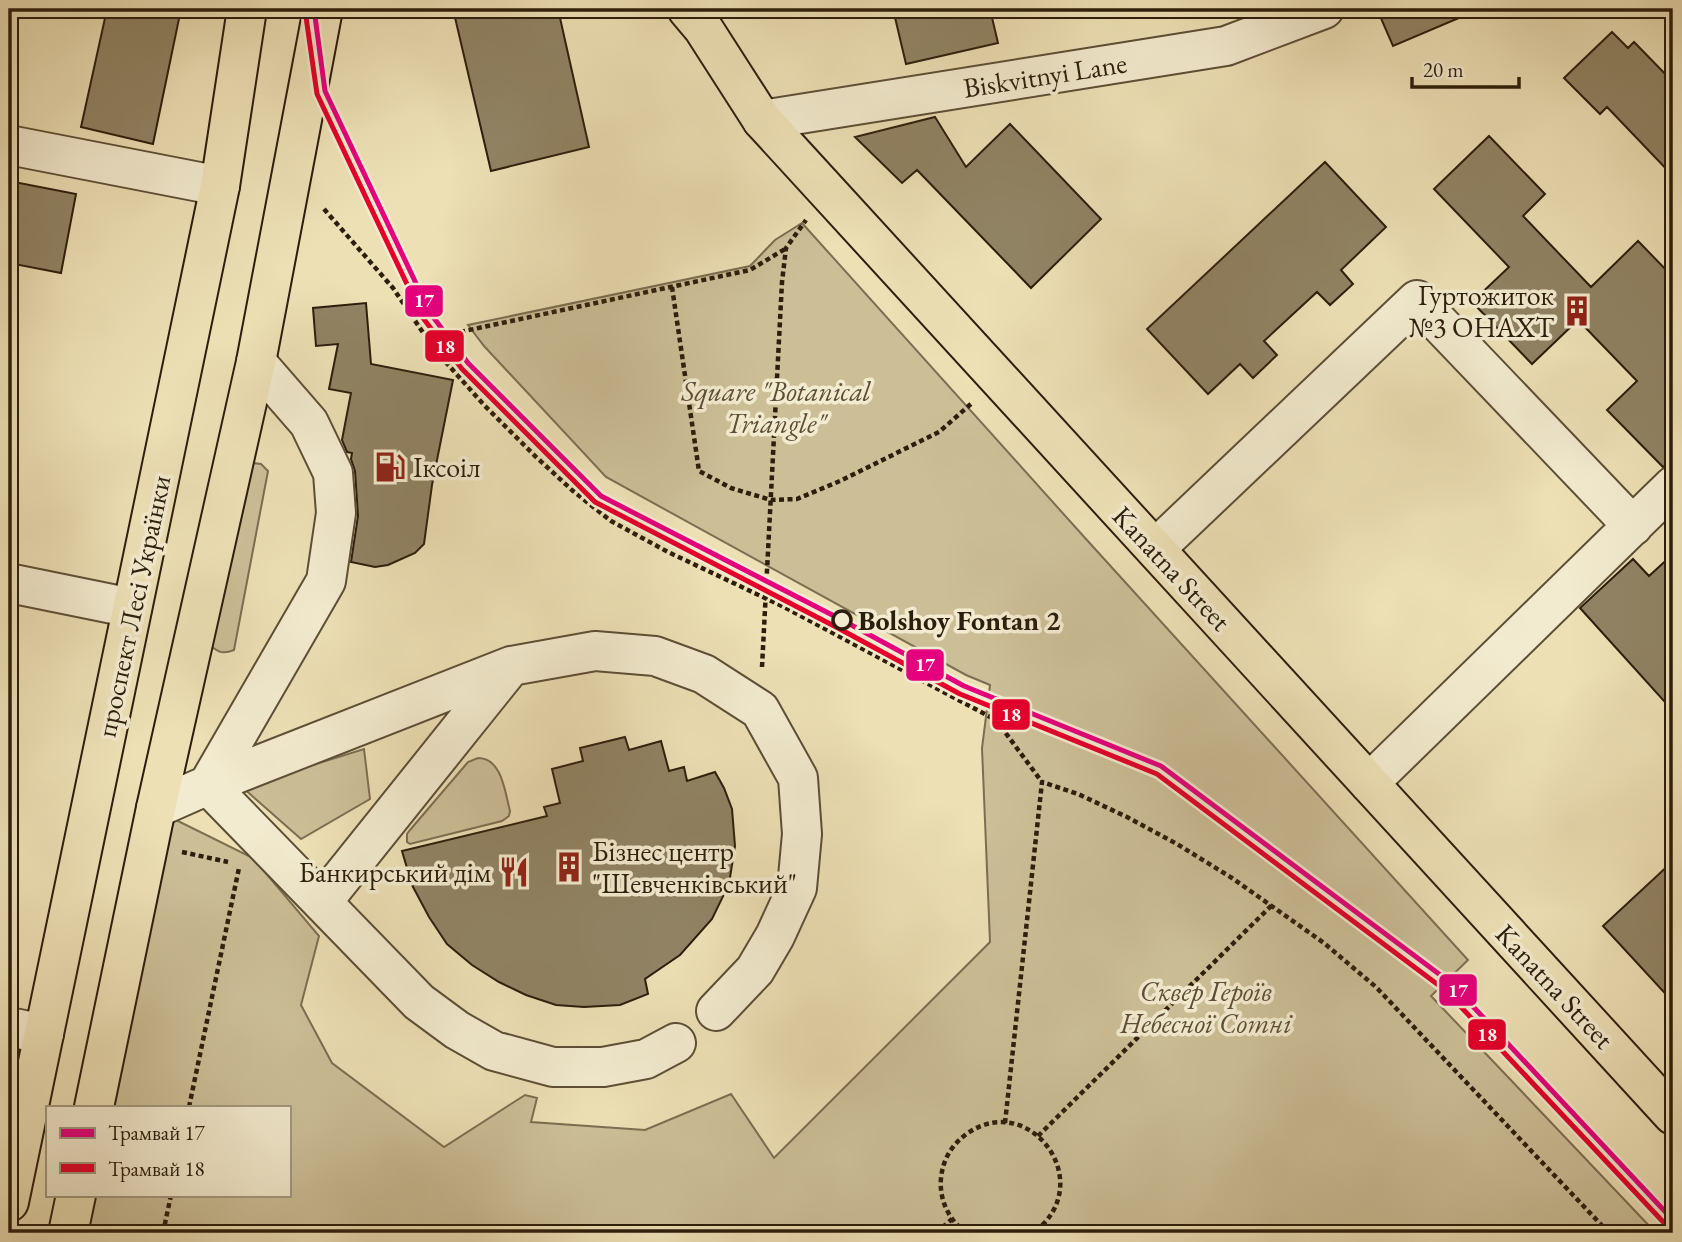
<svg xmlns="http://www.w3.org/2000/svg" width="1682" height="1242" font-family="'EB Garamond',serif">
  <style>
    .green { fill: #ccbf98; stroke: #7c6e52; stroke-width: 2 }
    .building { fill: #908364; stroke: #2c1e0c; stroke-width: 2 }
    .lines { fill: none; stroke-linecap: round; stroke-linejoin: round }
    .minor-casing { stroke: #5c4e36; stroke-width: 42 }
    .major-casing { stroke: #2c1e0c; stroke-width: 42 }
    .path { stroke: #2c1e0c; stroke-width: 4.5; stroke-dasharray: 5 3.5; stroke-linecap: butt }
    .minor { stroke: #f3ebcf; stroke-width: 38 }
    .major { stroke: #ede0b5; stroke-width: 38 }
    .tram-1-casing { stroke: #f3ebcf; stroke-width: 10 }
    .tram-2-casing { stroke: #f3ebcf; stroke-width: 10 }
    .tram-1 { stroke: #e5007d; stroke-width: 5 }
    .tram-2 { stroke: #e4002b; stroke-width: 5 }
    .stop-dot { fill: #f3ebcf; stroke: #2c1e0c; stroke-width: 3.5 }
    .labels { text-anchor: middle; dominant-baseline: central; stroke-width: 7; stroke-linejoin: round; paint-order: stroke }
    .street-label { font-size: 28px; fill: #2c1e0c; stroke: #f3ebcf }
    .poi-label { font-size: 28px; fill: #2c1e0c; stroke: #f3ebcf; text-anchor: end }
    .park-label { font-size: 28px; font-style: italic; fill: #5c4e36; stroke: #f3ebcf }
    .stop-label { font-size: 28px; font-weight: bold; fill: #2c1e0c; stroke: #f3ebcf; text-anchor: start }
    .line-badge { stroke: #f3ebcf; stroke-width: 2.5 }
    .badge-label { font-size: 19px; text-anchor: middle; font-weight: bold; fill: #fff }
  </style>
  <rect width="100%" height="100%" fill="#ede0b5"/>
  <filter id="stains"><feTurbulence type="fractalNoise" baseFrequency=".00286" numOctaves="4"/><feColorMatrix values="0 0 0 0 .2 0 0 0 0 .09 0 0 0 0 .02 0 0 0 .5 -.17"/></filter>
  <radialGradient id="worn" r=".72"><stop offset=".6" stop-color="#630" stop-opacity="0"/><stop offset="1" stop-color="#630" stop-opacity=".3"/></radialGradient>
  <path class="green" d="M 802,223 L 1086,539 L 1468,960 L 1431,996 L 1656,1233 L 83,1233 L 91,1195 L 289,1195 L 289,1107 L 109,1107 L 170,817 L 253,858 L 319,936 L 301,1005 L 332,1063 L 444,1147 L 525,1095 L 537,1098 L 531,1122 L 645,1130 L 731,1094 L 774,1158 L 990,942 L 982,748 L 990,685 L 966,675 L 606,477 L 484,346 L 468,325 L 750,266 L 775,240 Z
    M 253,463 L 261,464 L 268,471 L 234,650 C 224,654 219,653 211,646 Z
    M 364,749 L 370,799 L 301,839 L 242,787 Z
    M 478,758 C 502,758 505,792 510,811 L 509,816 L 502,821 L 410,844 L 407,842 L 407,834 L 410,830 L 468,762 Z"/>
  <path class="building" d="M 107,9 L 181,9 L 153,144 L 81,127 Z
    M 453,9 L 558,9 L 589,147 L 491,171 Z
    M 893,9 L 990,9 L 998,43 L 906,64 Z
    M 1396,9 L 1480,9 L 1393,46 L 1380,16 Z
    M 1612,32 L 1628,48 L 1634,42 L 1673,82 L 1673,176 L 1607,107 L 1600,114 L 1564,78 Z
    M 935,117 L 966,167 L 1010,124 L 1101,219 L 1031,288 L 917,170 L 902,183 L 855,137 Z
    M 1489,136 L 1545,194 L 1523,216 L 1591,287 L 1638,241 L 1673,277 L 1673,465 L 1668,465 L 1663,467 L 1607,410 L 1637,381 L 1578,320 L 1532,364 L 1472,302 L 1509,267 L 1434,189 Z
    M 1325,162 L 1386,227 L 1341,270 L 1353,284 L 1330,305 L 1317,292 L 1264,341 L 1277,355 L 1253,378 L 1240,364 L 1208,394 L 1147,329 Z
    M 9,181 L 76,194 L 61,273 L 9,263 Z
    M 366,303 L 371,364 L 453,380 L 432,485 L 424,544 L 415,553 L 388,565 L 375,567 L 351,562 L 358,516 L 355,471 L 351,459 L 352,453 L 347,452 L 342,440 L 351,393 L 329,389 L 338,344 L 316,346 L 313,308 Z
    M 1673,554 L 1673,711 L 1580,608 L 1633,559 L 1649,576 Z
    M 625,737 L 629,750 L 661,741 L 669,771 L 684,767 L 687,781 L 715,772 L 724,788 L 732,809 L 735,846 L 729,884 L 712,919 L 680,955 L 645,979 L 648,994 L 620,1005 L 584,1007 L 556,1005 L 526,995 L 499,982 L 472,965 L 447,944 L 429,917 L 412,885 L 402,851 L 547,816 L 544,807 L 560,803 L 552,769 L 583,761 L 580,748 Z
    M 1673,861 L 1673,1002 L 1603,926 Z"/>
  <g class="lines">
    <g class="minor-casing">
      <path id="minor" d="M 762,120 L 1226,46 L 1324,9
        M 9,145 L 220,186
        M 256,362 L 309,423 L 333,473 L 336,513 L 326,581 L 208,785 L 419,1002 L 457,1030 L 494,1051 L 553,1067 L 603,1067 L 646,1059 L 676,1043
        M 1155,549 L 1417,300 L 1633,526
        M 9,583 L 132,608
        M 1369,783 L 1673,486
        M 156,808 L 208,785 L 511,666 L 595,651 L 655,656 L 704,674 L 760,710 L 798,778 L 802,834 L 797,888 L 775,936 L 755,970 L 716,1011
        M 322,902 L 511,666
        M 9,1027 L 44,1034"/>
    </g>
    <g class="major-casing">
      <path id="major" d="M 687,9 L 703,28 L 762,120 L 1673,1115
        M 94,1107 L 156,808 L 256,362 L 323,9
        M 9,1202 L 220,186 L 247,9
        M 68,1233 L 76,1195"/>
    </g>
    <path class="path" d="M 324,209 L 393,288 L 434,349 L 484,405 L 535,456 L 573,491 L 611,521 L 668,552 L 784,607 L 996,720 L 1042,782
      M 672,287 L 699,471 L 731,488 L 771,500 L 797,499 L 840,481 L 939,432 L 972,403
      M 427,339 L 750,270 L 785,249
      M 762,667 L 782,282 L 786,248 L 806,220
      M 182,852 L 228,862
      M 189,1107 L 239,868
      M 1005,1123 L 1042,782 L 1078,794 L 1127,817 L 1177,844 L 1232,878 L 1324,943 L 1376,987 L 1609,1233
      M 1038,1136 L 1272,905
      M 1045,1225 L 1053,1233
      M 163,1233 L 171,1195
      M 936,1233 L 952,1219
      M 967,1233 C 949,1221 939,1200 941,1178 C 943,1159 952,1144 968,1133 C 1030,1090 1100,1184 1033,1233"/>
    <use href="#minor" class="minor"/>
    <use href="#major" class="major"/>
    <g class="tram-1-casing">
      <path id="tram-1" d="M 314,9 L 325,91 L 430,313 L 468,363 L 601,496 L 842,620 L 964,686 L 1161,766 L 1451,983 L 1673,1220"/>
    </g>
    <g class="tram-2-casing">
      <path id="tram-2" d="M 305,10 L 317,94 L 423,318 L 462,369 L 595,502 L 838,628 L 960,694 L 1157,774 L 1445,990 L 1667,1226"/>
    </g>
    <use href="#tram-1" class="tram-1"/>
    <use href="#tram-2" class="tram-2"/>
  </g>
  <defs>
    <g id="building-bare" transform="scale(2.415)"><path d="M-4-6H4V6H1V3H-1V6H-4ZM-2.5-4.3h1.7v1.8h-1.7ZM.8-4.3h1.7v1.8H.8ZM-2.5-1h1.7V.8h-1.7ZM.8-1h1.7V.8H.8Z" fill="#8f2418" stroke="#f3ebcf" stroke-width="2.5" paint-order="stroke"/></g>
    <g id="fuel-bare" transform="scale(2.415)"><path d="M-5.5-6h7V0h2V4h1.3V-2.5L3-4.5l.8-.8L6-3V5H2.5V1h-1V6h-7ZM-4.2-4.7v3.2H.2V-4.7Z" fill="#8f2418" stroke="#f3ebcf" stroke-width="2.5" paint-order="stroke"/></g>
    <g id="restaurant-bare" transform="scale(2.415)"><path d="M-5-6h1v4h1v-4h1v4h1v-4h1v5L-1.5 .5V6h-2V.5L-5-1ZM5-6V6H3V1.5H1.5Q1.5-4 5-6Z" fill="#8f2418" stroke="#f3ebcf" stroke-width="2.5" paint-order="stroke"/></g>
  </defs>
  <g fill-rule="evenodd">
    <use href="#building-bare" x="1577" y="311"/>
    <use href="#fuel-bare" x="390" y="467"/>
    <use href="#building-bare" x="569" y="867"/>
    <use href="#restaurant-bare" x="514" y="872"/>
  </g>
  <circle class="stop-dot" cx="842" cy="620" r="9"/>
  <g class="labels">
    <g class="street-label">
      <text transform="translate(1045 75) rotate(-9)">Biskvitnyi Lane</text>
      <text transform="translate(1172 568) rotate(47)">Kanatna Street</text>
      <text transform="translate(133 606) rotate(-78)">проспект Лесі Українки</text>
      <text transform="translate(1555 986) rotate(47)">Kanatna Street</text>
    </g>
    <g class="poi-label">
      <text x="1554" y="295">Гуртожиток<tspan x="1554" dy="32">№3 ОНАХТ</tspan></text>
      <text x="413" y="467" text-anchor="start">Іксоіл</text>
      <text x="592" y="851" text-anchor="start">Бізнес центр<tspan x="592" dy="32">"Шевченківський"</tspan></text>
      <text x="491" y="872">Банкирський дім</text>
    </g>
    <g class="park-label">
      <text x="776" y="391">Square "Botanical<tspan x="776" dy="32">Triangle"</tspan></text>
      <text x="1206" y="991">Сквер Героїв<tspan x="1206" dy="32">Небесної Сотні</tspan></text>
    </g>
    <g class="stop-label">
      <text x="858" y="620">Bolshoy Fontan 2</text>
    </g>
  </g>
  <g class="line-badge">
    <rect x="404" y="284" width="40" height="34" rx="7" fill="#e5007d"/>
    <rect x="424" y="329" width="41" height="34" rx="7" fill="#e4002b"/>
    <rect x="905" y="648" width="40" height="34" rx="7" fill="#e5007d"/>
    <rect x="991" y="698" width="40" height="33" rx="7" fill="#e4002b"/>
    <rect x="1438" y="973" width="40" height="34" rx="7" fill="#e5007d"/>
    <rect x="1467" y="1018" width="40" height="33" rx="7" fill="#e4002b"/>
  </g>
  <g class="badge-label">
    <text x="424" y="307">17</text>
    <text x="445" y="353">18</text>
    <text x="925" y="671">17</text>
    <text x="1011" y="721">18</text>
    <text x="1458" y="997">17</text>
    <text x="1487" y="1041">18</text>
  </g>
  <rect width="1682" height="1242" fill="none" stroke="#ede0b5" stroke-width="35"/>
  <rect x="10" y="10" width="1661" height="1221" fill="none" stroke="#2c1e0c" stroke-width="3.5"/>
  <rect x="18" y="18" width="1647" height="1207" fill="none" stroke="#2c1e0c" stroke-width="2"/>
  <rect x="46" y="1106" width="245" height="91" fill="#f3ebcf" stroke="#a39981" stroke-width="2"/>
  <rect x="60" y="1128" width="35" height="10" fill="#e5007d" stroke="#a39981" stroke-width="2"/>
  <text x="108" y="1140" font-size="21" fill="#2c1e0c">Трамвай 17</text>
  <rect x="60" y="1163" width="35" height="10" fill="#e4002b" stroke="#a39981" stroke-width="2"/>
  <text x="108" y="1176" font-size="21" fill="#2c1e0c">Трамвай 18</text>
  <path d="M1412 77v10h107v-10" fill="none" stroke="#2c1e0c" stroke-width="3.5"/>
  <text x="1423" y="77" font-size="21" fill="#2c1e0c" stroke="#f3ebcf" stroke-width="5" paint-order="stroke">20 m</text>
  <rect width="100%" height="100%" filter="url(#stains)"/>
  <rect width="100%" height="100%" fill="url(#worn)"/>
</svg>
